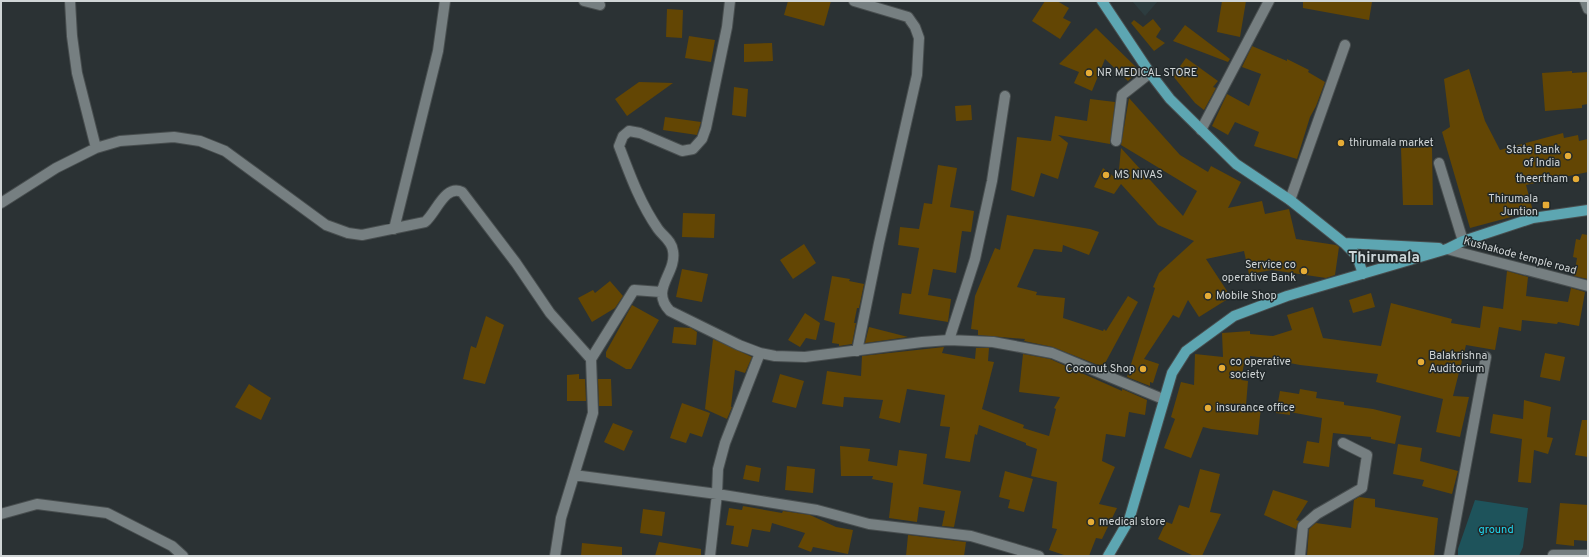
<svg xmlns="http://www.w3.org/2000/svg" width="1589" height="557" font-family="Overpass,sans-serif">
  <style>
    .built { fill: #2d3c3f }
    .green { fill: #1e535b }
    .building { fill: #634604 }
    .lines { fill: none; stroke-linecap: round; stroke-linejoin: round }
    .minor-casing { stroke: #484e4f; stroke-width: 12 }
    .major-casing { stroke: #484e4f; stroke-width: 12 }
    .minor { stroke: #767f81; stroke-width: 10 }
    .major { stroke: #5da6b2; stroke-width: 10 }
    .poi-dot { fill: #e6ac36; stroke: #21282a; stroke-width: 1.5 }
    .labels { text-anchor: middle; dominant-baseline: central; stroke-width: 3; stroke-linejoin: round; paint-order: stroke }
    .poi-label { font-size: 11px; fill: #d0d5d6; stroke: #21282a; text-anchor: start }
    .street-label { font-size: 11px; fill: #d0d5d6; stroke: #21282a }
    .park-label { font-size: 11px; fill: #1fd5ed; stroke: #21282a }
    .district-label { font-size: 15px; font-weight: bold; fill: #cdd6d8; stroke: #21282a }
  </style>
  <rect width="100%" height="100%" fill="#2b3234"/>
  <path class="built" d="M 1132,1 L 1158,1 L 1145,16 Z"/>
  <path class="green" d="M 1475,500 L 1528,508 L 1523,547 L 1519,556 L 1458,556 L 1458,549 Z"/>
  <path class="building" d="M 788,1 L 831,1 L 824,26 L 784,15 Z
    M 1045,1 L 1057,1 L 1069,8 L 1063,18 L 1071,22 L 1060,39 L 1032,21 Z
    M 1222,1 L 1246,1 L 1240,37 L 1217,32 Z
    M 1303,1 L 1365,1 L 1372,2 L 1369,20 L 1303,8 Z
    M 667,9 L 683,10 L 682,38 L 666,37 Z
    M 1153,19 L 1161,29 L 1156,37 L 1165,43 L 1154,51 L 1131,23 L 1134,20 L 1143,27 Z
    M 1185,25 L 1230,59 L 1228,62 L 1173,41 Z
    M 1096,28 L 1139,70 L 1128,81 L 1105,59 L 1092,91 L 1074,83 L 1079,72 L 1059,64 Z
    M 689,36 L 715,40 L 711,62 L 685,58 Z
    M 772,43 L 773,61 L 744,62 L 744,44 Z
    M 1252,46 L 1287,61 L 1287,59 L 1309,70 L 1308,72 L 1325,82 L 1316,106 L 1310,117 L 1297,159 L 1254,146 L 1259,132 L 1235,122 L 1228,135 L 1212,126 L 1227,94 L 1249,106 L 1261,74 L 1242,67 Z
    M 1186,58 L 1218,81 L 1213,87 L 1216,88 L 1204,110 L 1195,103 L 1173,76 Z
    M 1469,69 L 1485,121 L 1500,150 L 1563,133 L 1564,138 L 1578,135 L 1579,141 L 1588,139 L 1588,172 L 1526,185 L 1533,211 L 1470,228 L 1442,132 L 1450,127 L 1444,79 Z
    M 1572,71 L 1572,73 L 1588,72 L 1588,104 L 1582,105 L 1582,108 L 1545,111 L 1542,73 Z
    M 639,82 L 673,83 L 627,116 L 615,99 Z
    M 734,87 L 748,89 L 746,117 L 732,115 Z
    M 1129,98 L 1180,155 L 1208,172 L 1211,166 L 1241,182 L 1228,208 L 1262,201 L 1265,214 L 1289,209 L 1296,239 L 1336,245 L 1339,247 L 1335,275 L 1326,278 L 1272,270 L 1249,274 L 1244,251 L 1206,259 L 1231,297 L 1199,317 L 1188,300 L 1179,318 L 1173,315 L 1144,359 L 1159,364 L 1153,383 L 1150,382 L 1150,386 L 1127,377 L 1155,288 L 1153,287 L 1159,273 L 1194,241 L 1158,225 L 1121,184 L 1114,194 L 1094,187 L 1103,168 L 1118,180 L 1121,148 L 1183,216 L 1197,191 L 1121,145 Z
    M 1090,99 L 1115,102 L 1110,144 L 1058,135 L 1068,143 L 1058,179 L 1041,173 L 1034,197 L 1011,190 L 1017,137 L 1051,141 L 1055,116 L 1087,121 Z
    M 971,105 L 972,120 L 956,121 L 955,106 Z
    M 665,117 L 701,122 L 697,135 L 663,130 Z
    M 1432,147 L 1433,205 L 1403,205 L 1401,148 Z
    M 938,165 L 957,168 L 950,207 L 974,211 L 971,232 L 962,231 L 956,273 L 933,269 L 928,295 L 951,299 L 948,322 L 899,314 L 902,293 L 911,294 L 919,248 L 898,245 L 900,227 L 919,229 L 924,203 L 932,204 Z
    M 683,213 L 715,214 L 714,238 L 682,237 Z
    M 1007,215 L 1090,229 L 1099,232 L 1089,255 L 1063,245 L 1062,252 L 1034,249 L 1017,287 L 1037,292 L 1036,295 L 1065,298 L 1063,318 L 1103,331 L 1104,329 L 1106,331 L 1128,296 L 1138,302 L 1103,367 L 1053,347 L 1024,341 L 1025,339 L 978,335 L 978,330 L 971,329 L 975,296 L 995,248 L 1000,250 Z
    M 1582,234 L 1588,235 L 1588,279 L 1574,276 L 1577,258 L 1573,257 L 1576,239 L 1580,240 Z
    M 804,244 L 816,263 L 793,279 L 780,260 Z
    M 682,269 L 708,274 L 702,302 L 676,297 Z
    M 1507,271 L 1528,277 L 1526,296 L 1568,302 L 1571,288 L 1585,292 L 1579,326 L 1558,322 L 1557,324 L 1522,320 L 1521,331 L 1499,327 L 1495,350 L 1466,345 L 1453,396 L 1469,397 L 1460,437 L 1436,432 L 1443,399 L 1376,382 L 1378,374 L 1300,365 L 1290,363 L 1290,361 L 1250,356 L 1250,358 L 1245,358 L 1241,380 L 1248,381 L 1246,405 L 1261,407 L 1258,435 L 1211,429 L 1203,427 L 1191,458 L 1164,448 L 1175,419 L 1171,417 L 1181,382 L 1194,385 L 1195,354 L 1223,357 L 1222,333 L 1250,331 L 1250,334 L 1273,336 L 1292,330 L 1287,315 L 1313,307 L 1323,338 L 1381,346 L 1391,303 L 1452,319 L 1451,323 L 1480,328 L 1483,306 L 1503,309 Z
    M 832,276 L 850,279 L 849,281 L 864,284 L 859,308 L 857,308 L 854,323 L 856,323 L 852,344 L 839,346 L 839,344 L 832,343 L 835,323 L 824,320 Z
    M 610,281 L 623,296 L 615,308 L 592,322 L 578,298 L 593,290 L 595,293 Z
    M 1371,293 L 1375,307 L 1353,313 L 1349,300 Z
    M 632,305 L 659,320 L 631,369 L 626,369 L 606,357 L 606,352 Z
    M 805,313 L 820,323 L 816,340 L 806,338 L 800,347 L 788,340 Z
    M 486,316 L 504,325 L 485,384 L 463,379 L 471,346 L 476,348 Z
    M 674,327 L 691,328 L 697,332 L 696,345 L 672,343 Z
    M 869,327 L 908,337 L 865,343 Z
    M 713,339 L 752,357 L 745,373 L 735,370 L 731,407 L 732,407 L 727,419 L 705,409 Z
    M 944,347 L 942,353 L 975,359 L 976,348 L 989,348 L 988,361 L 994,362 L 982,409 L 1024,425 L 1023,428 L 1049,436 L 1056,409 L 1054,408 L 1060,397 L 1019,392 L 1023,354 L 1050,359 L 1122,391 L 1122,389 L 1147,400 L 1145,415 L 1129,412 L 1125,437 L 1106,434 L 1102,461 L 1115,467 L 1099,504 L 1117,508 L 1102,539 L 1096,538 L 1089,556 L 1067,556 L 1049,550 L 1057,529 L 1052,528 L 1057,482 L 1031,476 L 1037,449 L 1026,445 L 1026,443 L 979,425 L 977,435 L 975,434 L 970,462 L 945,458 L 950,427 L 940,426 L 945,395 L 907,389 L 900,423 L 879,418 L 883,400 L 844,397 L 843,407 L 822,404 L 827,371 L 861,376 L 862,356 Z
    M 1545,353 L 1565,357 L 1560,381 L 1540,377 Z
    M 579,374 L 579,379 L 585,379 L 586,401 L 567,401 L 567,375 Z
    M 780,374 L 804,381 L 796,408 L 772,402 Z
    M 598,379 L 611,379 L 612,406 L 599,406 Z
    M 249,384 L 271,398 L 261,420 L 235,407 Z
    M 1300,389 L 1317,392 L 1316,398 L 1344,402 L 1344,405 L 1373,409 L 1401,416 L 1395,444 L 1371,439 L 1371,437 L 1333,433 L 1329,467 L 1303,463 L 1307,441 L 1319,443 L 1322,418 L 1290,412 L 1290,415 L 1276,413 L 1280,391 L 1299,394 Z
    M 1524,400 L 1551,407 L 1547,437 L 1553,438 L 1548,454 L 1534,450 L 1531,483 L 1518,482 L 1522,439 L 1490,433 L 1493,414 L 1523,419 Z
    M 682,403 L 710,413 L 702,437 L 690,433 L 686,443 L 670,438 Z
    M 1582,420 L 1588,420 L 1588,457 L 1575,455 Z
    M 613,423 L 633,431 L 624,451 L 604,442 Z
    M 1398,444 L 1422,448 L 1420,461 L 1458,471 L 1452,494 L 1422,486 L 1424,480 L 1393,474 Z
    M 840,446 L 870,449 L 868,461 L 897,466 L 899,450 L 927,454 L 923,484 L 961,491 L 954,527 L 942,526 L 945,511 L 919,507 L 917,522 L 889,518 L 893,483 L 872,479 L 873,476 L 841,476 Z
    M 746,465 L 761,468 L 759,482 L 743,479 Z
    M 787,466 L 815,469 L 813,493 L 785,490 Z
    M 1200,469 L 1220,474 L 1210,512 L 1221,514 L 1202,556 L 1194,556 L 1158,539 L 1166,522 L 1172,524 L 1179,505 L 1189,508 Z
    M 1005,471 L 1033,479 L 1024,512 L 1008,508 L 1010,500 L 999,497 Z
    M 1273,490 L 1308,501 L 1296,520 L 1299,521 L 1296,529 L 1264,515 Z
    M 1359,497 L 1375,499 L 1375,507 L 1438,518 L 1434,556 L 1307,556 L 1309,529 L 1316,523 L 1351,528 L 1354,500 Z
    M 1560,503 L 1588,505 L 1588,541 L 1574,540 L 1574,546 L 1556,544 Z
    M 743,506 L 782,513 L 783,511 L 810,515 L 836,527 L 853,530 L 848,554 L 813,547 L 811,552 L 798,547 L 805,533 L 772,523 L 770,532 L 752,529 L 748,547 L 731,544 L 734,526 L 726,525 L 729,508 L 742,510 Z
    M 643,509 L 665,512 L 662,536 L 640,533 Z
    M 908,535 L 966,542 L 964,556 L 906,556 Z
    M 659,542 L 701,549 L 701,556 L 655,556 Z
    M 582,543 L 622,547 L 622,556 L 581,556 Z"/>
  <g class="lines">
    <g class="minor-casing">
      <path id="minor" d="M 70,1 L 72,36 L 77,73 L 96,148
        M 584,1 L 600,5
        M 730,1 L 727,27 L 706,128 L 702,139 L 693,149 L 682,151 L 640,133 L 629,131 L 623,136 L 619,146 C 630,175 640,203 658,229 C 663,236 672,241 673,251 C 677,274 649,289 670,311 L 739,345 L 760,353 L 775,356 L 805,357 L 922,342 L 949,340 L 993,342 L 1052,353 L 1163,399
        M 854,1 L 908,17 L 915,27 L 919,38 L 917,75 L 879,243 L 857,351
        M 1585,1 L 1588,9
        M 1201,130 L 1269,1
        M 1116,141 L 1122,95 L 1150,73
        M 1439,163 L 1463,241
        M 1290,200 L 1345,45
        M 1,203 L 56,168 L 96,148 L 120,141 L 174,137 L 200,141 L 225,151 L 326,225 L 348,233 L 362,235 L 425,222 C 436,213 445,184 462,192 L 516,263 L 550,313 L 591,359 L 593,413 L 561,518 L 555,556
        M 394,229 L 438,51 L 445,1
        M 1447,249 L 1588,286
        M 949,340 L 975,259 L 992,181 L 1005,96
        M 591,359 L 634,290 L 661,292
        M 574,475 L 717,494 L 817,510 L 869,524 L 971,536 L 1039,556
        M 1,514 L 37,504 L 107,513 L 172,546 L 183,556
        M 1553,555 L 1588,555
        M 710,556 L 717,494 L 718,469 L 725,443 L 760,353
        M 1300,556 L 1303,526 L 1317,514 L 1362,488 L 1367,455 L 1343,443
        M 1449,556 L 1486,357"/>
    </g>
    <g class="major-casing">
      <path id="major" d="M 1102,1 L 1150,73 L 1170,99 L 1236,164 L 1290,200 L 1344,243 L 1439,248
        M 1344,243 L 1357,256 L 1363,274
        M 1108,556 L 1129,520 L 1172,373 L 1186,351 L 1234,316 L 1287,296 L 1447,249 L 1463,241 L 1533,218 L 1588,210"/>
    </g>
    <use href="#minor" class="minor"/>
    <use href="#major" class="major"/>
  </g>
  <g class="poi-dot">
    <circle cx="1089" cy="73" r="4"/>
    <circle cx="1341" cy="143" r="4"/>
    <circle cx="1568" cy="156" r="4"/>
    <circle cx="1106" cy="175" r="4"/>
    <circle cx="1576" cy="179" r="4"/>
    <rect x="1542" y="201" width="8" height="8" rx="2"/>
    <circle cx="1304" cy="271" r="4"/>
    <circle cx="1208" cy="296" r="4"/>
    <circle cx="1421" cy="362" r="4"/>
    <circle cx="1222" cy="368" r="4"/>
    <circle cx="1143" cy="369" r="4"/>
    <circle cx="1208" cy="408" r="4"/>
    <circle cx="1091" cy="522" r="4"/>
  </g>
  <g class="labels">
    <g class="poi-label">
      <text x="1097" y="73">NR MEDICAL STORE</text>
      <text x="1349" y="143">thirumala market</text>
      <text x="1560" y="150" text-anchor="end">State Bank<tspan x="1560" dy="13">of India</tspan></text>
      <text x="1114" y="175">MS NIVAS</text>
      <text x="1568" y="179" text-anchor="end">theertham</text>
      <text x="1538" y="199" text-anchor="end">Thirumala<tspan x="1538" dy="13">Juntion</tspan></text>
      <text x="1296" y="265" text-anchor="end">Service co<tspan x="1296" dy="13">operative Bank</tspan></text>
      <text x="1216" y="296">Mobile Shop</text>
      <text x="1429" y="356">Balakrishna<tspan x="1429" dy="13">Auditorium</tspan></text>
      <text x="1230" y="362">co operative<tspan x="1230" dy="13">society</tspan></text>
      <text x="1135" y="369" text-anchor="end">Coconut Shop</text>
      <text x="1216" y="408">insurance office</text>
      <text x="1099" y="522">medical store</text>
    </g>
    <g class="street-label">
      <text transform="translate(1520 256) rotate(15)">Kushakode temple road</text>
    </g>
    <g class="park-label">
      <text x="1496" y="530">ground</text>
    </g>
    <g class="district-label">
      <text x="1384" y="258">Thirumala</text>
    </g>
  </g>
  <rect width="1589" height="557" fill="none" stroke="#d0d5d6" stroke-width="4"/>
</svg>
